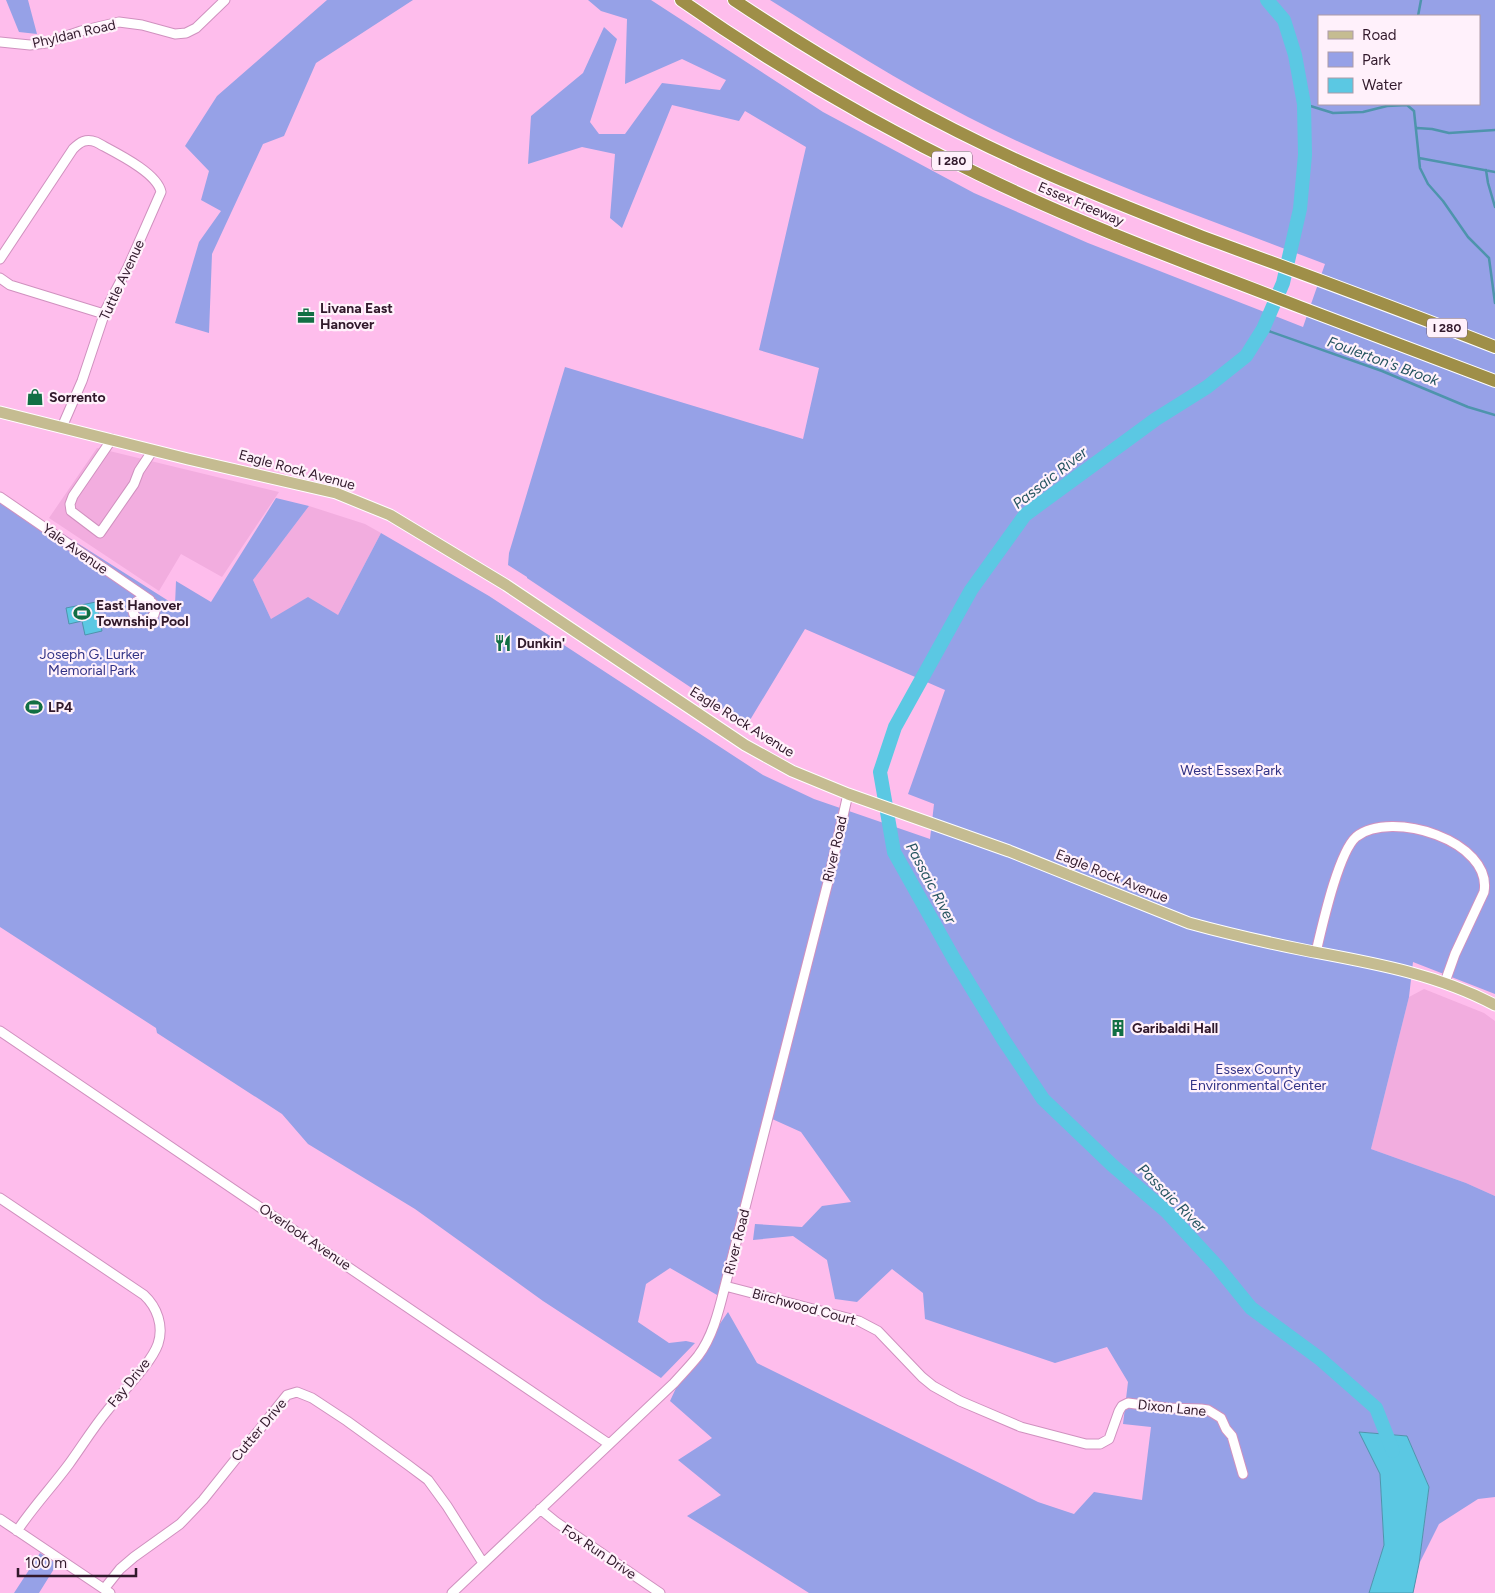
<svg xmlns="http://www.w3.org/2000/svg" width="1495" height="1593" font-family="Figtree,sans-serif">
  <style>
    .built { fill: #f2addf }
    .green { fill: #96a1e7; fill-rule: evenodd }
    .water { fill: #5bc8e3; stroke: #4e94ac }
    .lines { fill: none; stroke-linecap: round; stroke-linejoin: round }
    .stream { stroke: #4e94ac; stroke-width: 2.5 }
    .river { stroke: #5bc8e3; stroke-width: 14 }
    .minor-casing { stroke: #d091bf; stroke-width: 11 }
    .major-casing { stroke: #fff; stroke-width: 13 }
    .highway-casing { stroke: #fff; stroke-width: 14 }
    .minor { stroke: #fff; stroke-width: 9 }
    .major { stroke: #c5bc91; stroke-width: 11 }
    .highway { stroke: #9f8f48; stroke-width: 12 }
    .labels { text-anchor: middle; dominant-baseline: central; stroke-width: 4.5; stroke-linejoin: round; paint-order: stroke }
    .shield { fill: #fff1fb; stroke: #6f5a69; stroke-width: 1 }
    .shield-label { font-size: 12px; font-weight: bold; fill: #31192b }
    .street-label { font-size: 14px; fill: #31192b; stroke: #fff1fb }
    .poi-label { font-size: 14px; font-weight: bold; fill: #31192b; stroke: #fff1fb; text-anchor: start }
    .park-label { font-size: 14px; fill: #313285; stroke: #fff1fb }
    .water-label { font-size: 15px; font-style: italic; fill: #255460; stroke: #fff1fb }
  </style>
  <rect width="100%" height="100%" fill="#febdec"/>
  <path class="built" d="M 97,448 L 279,492 L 222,577 L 181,554 L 159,591 L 49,518 Z
    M 309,506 L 365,524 L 381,533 L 338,615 L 271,619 L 253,580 Z
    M 1424,989 L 1484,1013 L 1495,1021 L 1495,1196 L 1466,1183 L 1371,1149 L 1409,997 Z"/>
  <path class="green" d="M 6,0 L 28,0 L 37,34 L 19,32 Z
    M 327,0 L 413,0 L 316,63 L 284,136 L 263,144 L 212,254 L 209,333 L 175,323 L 199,242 L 221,211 L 201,200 L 209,171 L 185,146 L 217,96 Z
    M 588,0 L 651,0 L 823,112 L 974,193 L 1088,243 L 1303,327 L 1325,264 C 1205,218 1083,176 968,117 C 900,82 835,41 770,0 L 1495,0 L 1495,994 L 1413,962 L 1409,997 L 1371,1149 L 1466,1183 L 1495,1196 L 1495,1497 L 1478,1499 L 1439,1524 L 1419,1564 L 1429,1487 L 1407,1436 L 1360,1432 L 1380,1474 L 1384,1545 L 1369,1593 L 809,1593 L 687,1516 L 721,1495 L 678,1460 L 712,1438 L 670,1401 L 677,1386 L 728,1312 L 757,1363 L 1038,1502 L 1074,1514 L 1094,1492 L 1142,1500 L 1151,1427 L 1123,1424 L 1128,1382 L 1107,1347 L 1055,1363 L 925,1319 L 923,1293 L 892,1269 L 857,1302 L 835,1299 L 827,1260 L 793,1236 L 753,1240 L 755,1224 L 802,1227 L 822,1206 L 851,1202 L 801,1132 L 770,1118 L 724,1299 L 670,1268 L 646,1284 L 638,1322 L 669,1343 L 686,1341 L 695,1343 L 661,1378 L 543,1301 L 415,1209 L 308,1144 L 282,1114 L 157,1033 L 156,1028 L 0,927 L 0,494 L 175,605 L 176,581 L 211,602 L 276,498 L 309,506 L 253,580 L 271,619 L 308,597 L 338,615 L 381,533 L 489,596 L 763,775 L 814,799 L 930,839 L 934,804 L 908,794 L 945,690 L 805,629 L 747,725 L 527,578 L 527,577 L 508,565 L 509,553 L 565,367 L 803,439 L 819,368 L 759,350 L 806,147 L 745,111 L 739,121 L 672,105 L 622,228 L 610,218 L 615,154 L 582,147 L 528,164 L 531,116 L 583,73 L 604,27 L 617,39 L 590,122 L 599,134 L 625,134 L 662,83 L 720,90 L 726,80 L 682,59 L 625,84 L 627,19 L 601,11 ZM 1319,16 L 1479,16 L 1479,104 L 1319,104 Z
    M 40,1553 L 57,1564 L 39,1593 L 14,1593 Z"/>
  <path class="water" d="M 96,602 L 102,631 L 85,635 L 82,621 L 69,624 L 66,608 Z
    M 1359,1432 L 1407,1436 L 1429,1487 L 1419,1564 L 1413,1593 L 1369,1593 L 1384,1545 L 1380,1474 Z"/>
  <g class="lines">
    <path class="stream" d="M 1418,16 L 1421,0
      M 1304,104 L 1333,113 L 1363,112 L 1387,106 L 1407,105 L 1414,111 L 1420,168 L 1428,184 L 1443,201 L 1468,237 L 1489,258 L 1495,303
      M 1417,128 L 1432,129 L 1449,133 L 1495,130
      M 1419,158 L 1495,172
      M 1486,170 L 1488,183 L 1495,207
      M 1263,329 L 1382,371 L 1468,407 L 1495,415"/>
    <path class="river" d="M 1267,0 L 1284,20 L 1295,55 L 1304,104 L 1305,155 L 1300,209 L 1283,283 L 1263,329 L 1246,356 L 1207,387 L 1156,419 L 1025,515 L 971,590 L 895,727 L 880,772 L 894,852 L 954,959 L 1003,1039 L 1043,1099 L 1112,1165 L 1167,1212 L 1216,1265 L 1251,1308 L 1319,1358 L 1376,1408 L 1393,1451"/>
    <g class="minor-casing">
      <path id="minor" d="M 0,42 L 30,45 L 46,43 L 81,31 L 119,22 L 142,25 L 175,34 L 186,33 L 196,28 L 225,0
        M 0,259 L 73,149 C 80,142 86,138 96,142 C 114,152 157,172 161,192 L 128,267 L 106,309 L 82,381 L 62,427
        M 0,278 L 10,285 L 104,314
        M 112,439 L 73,496 L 70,504 L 71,511 L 100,533 L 134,484 L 139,471 L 153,450
        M 0,497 L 150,600
        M133 610a11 11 0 1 1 22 0a11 11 0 1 1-22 0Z
        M 1316,952 C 1322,927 1338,853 1356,837 C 1391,809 1493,841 1484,892 L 1455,954 L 1445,982
        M 0,1031 L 609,1444
        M 0,1198 L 144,1295 C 157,1307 164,1326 158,1344 C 151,1364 121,1393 107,1411 C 93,1428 82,1446 69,1464 C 52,1487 33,1507 17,1531
        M 725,1286 L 859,1321 L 878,1331 L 922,1377 L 933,1386 L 960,1401 L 1021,1427 L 1086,1444 L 1100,1444 L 1109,1439 L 1119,1411 L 1122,1406 L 1128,1403 L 1167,1408 L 1201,1409 L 1208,1410 L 1221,1418 L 1226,1429 L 1232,1436 L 1243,1474
        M 540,1509 L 556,1522 L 660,1593
        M 0,1519 L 110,1593
        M 104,1589 L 120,1569 L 134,1557 L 180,1524 L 203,1500 L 287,1395 L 297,1392 L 312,1398 L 347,1421 L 408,1465 L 428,1480 L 447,1506 L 483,1563
        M 452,1593 L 674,1383 C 682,1374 690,1366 698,1356 C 713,1336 719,1310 725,1286 L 828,882 L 848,794"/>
    </g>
    <g class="major-casing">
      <path id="major" d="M 0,412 L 188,459 L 336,493 L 390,515 L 506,585 L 745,745 L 792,771 L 848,794 L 1009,851 L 1189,923 C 1229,934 1269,943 1309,951 C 1373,963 1437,974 1495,1005"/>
    </g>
    <g class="highway-casing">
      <path id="highway" d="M 681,0 C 775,66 874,124 978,174 C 1082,225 1192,265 1300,307 C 1365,332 1430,356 1495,381
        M 734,0 C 827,62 925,119 1028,165 C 1085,191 1144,214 1203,237 C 1301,273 1398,309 1495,347"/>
    </g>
    <use href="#minor" class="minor"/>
    <use href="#major" class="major"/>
    <use href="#highway" class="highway"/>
  </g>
  <defs>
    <g id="office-bare" transform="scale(1.35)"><path d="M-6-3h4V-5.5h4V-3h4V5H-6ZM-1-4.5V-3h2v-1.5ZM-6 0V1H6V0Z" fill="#126f44" stroke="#fff1fb" stroke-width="2.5" paint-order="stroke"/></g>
    <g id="shop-bare" transform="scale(1.35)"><path d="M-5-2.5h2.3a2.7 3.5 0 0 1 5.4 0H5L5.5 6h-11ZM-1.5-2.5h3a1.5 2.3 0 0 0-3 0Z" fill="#126f44" stroke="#fff1fb" stroke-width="2.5" paint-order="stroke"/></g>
    <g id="stadium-bare" transform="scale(1.35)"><path d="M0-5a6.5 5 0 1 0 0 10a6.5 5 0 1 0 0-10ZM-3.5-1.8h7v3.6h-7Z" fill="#126f44" stroke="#fff1fb" stroke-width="2.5" paint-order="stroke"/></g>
    <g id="restaurant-bare" transform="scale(1.35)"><path d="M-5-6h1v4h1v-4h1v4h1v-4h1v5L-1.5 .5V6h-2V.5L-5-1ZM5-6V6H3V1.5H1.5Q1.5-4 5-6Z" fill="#126f44" stroke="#fff1fb" stroke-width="2.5" paint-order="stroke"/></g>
    <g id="building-bare" transform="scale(1.35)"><path d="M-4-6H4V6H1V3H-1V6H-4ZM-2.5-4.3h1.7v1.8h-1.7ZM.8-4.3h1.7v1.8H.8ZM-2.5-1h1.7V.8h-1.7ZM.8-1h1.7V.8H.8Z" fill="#126f44" stroke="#fff1fb" stroke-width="2.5" paint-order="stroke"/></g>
  </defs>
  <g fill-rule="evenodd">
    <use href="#office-bare" x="306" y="316"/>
    <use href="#shop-bare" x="35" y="397"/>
    <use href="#stadium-bare" x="82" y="613"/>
    <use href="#restaurant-bare" x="503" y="643"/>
    <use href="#stadium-bare" x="34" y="707"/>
    <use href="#building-bare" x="1118" y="1028"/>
  </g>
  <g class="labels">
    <g class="shield">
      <rect x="932" y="151.5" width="40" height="19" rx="4"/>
      <rect x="1427" y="318.5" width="40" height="19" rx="4"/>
    </g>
    <g class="shield-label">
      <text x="952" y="161">I 280</text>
      <text x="1447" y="328">I 280</text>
    </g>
    <g class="street-label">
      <text transform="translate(74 34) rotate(-13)">Phyldan Road</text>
      <text transform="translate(1081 204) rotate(23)">Essex Freeway</text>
      <text transform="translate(122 280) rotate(-65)">Tuttle Avenue</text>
      <text transform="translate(297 470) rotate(15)">Eagle Rock Avenue</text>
      <text transform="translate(75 549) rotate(35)">Yale Avenue</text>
      <text transform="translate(742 722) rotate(32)">Eagle Rock Avenue</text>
      <text transform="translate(835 849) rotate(-77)">River Road</text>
      <text transform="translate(1112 876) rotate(22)">Eagle Rock Avenue</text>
      <text transform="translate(305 1237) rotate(34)">Overlook Avenue</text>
      <text transform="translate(737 1242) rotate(-76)">River Road</text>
      <text transform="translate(804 1307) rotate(15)">Birchwood Court</text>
      <text transform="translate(129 1383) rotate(-51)">Fay Drive</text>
      <text transform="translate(1172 1408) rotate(6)">Dixon Lane</text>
      <text transform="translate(259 1430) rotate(-50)">Cutter Drive</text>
      <text transform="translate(599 1552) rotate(34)">Fox Run Drive</text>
    </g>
    <g class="poi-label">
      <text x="320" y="308">Livana East<tspan x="320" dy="16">Hanover</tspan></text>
      <text x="49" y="397">Sorrento</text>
      <text x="96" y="605">East Hanover<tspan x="96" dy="16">Township Pool</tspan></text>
      <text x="517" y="643">Dunkin'</text>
      <text x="48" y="707">LP4</text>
      <text x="1132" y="1028">Garibaldi Hall</text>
    </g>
    <g class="park-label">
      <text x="92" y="654">Joseph G. Lurker<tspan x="92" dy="16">Memorial Park</tspan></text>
      <text x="1231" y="770">West Essex Park</text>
      <text x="1258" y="1069">Essex County<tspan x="1258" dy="16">Environmental Center</tspan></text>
    </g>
    <g class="water-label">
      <text transform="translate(1383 361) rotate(20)">Foulerton's Brook</text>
      <text transform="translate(1050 478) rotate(-38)">Passaic River</text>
      <text transform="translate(931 883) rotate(62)">Passaic River</text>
      <text transform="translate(1172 1198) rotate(45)">Passaic River</text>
    </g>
  </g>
  <rect x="1318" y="15" width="162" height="90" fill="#fff1fb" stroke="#ad9ba8"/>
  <rect x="1328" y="31" width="25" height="8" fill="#c5bc91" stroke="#ad9ba8"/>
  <text x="1362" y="40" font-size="15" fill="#31192b">Road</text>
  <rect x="1328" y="52" width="25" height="15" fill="#96a1e7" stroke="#ad9ba8"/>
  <text x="1362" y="65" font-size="15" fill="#31192b">Park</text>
  <rect x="1328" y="78" width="25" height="15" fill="#5bc8e3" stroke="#ad9ba8"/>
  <text x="1362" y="90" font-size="15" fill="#31192b">Water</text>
  <path d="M18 1568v8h118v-8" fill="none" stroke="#31192b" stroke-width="2.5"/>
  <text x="25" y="1568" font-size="15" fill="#31192b" stroke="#fff1fb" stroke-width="4" paint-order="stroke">100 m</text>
</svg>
